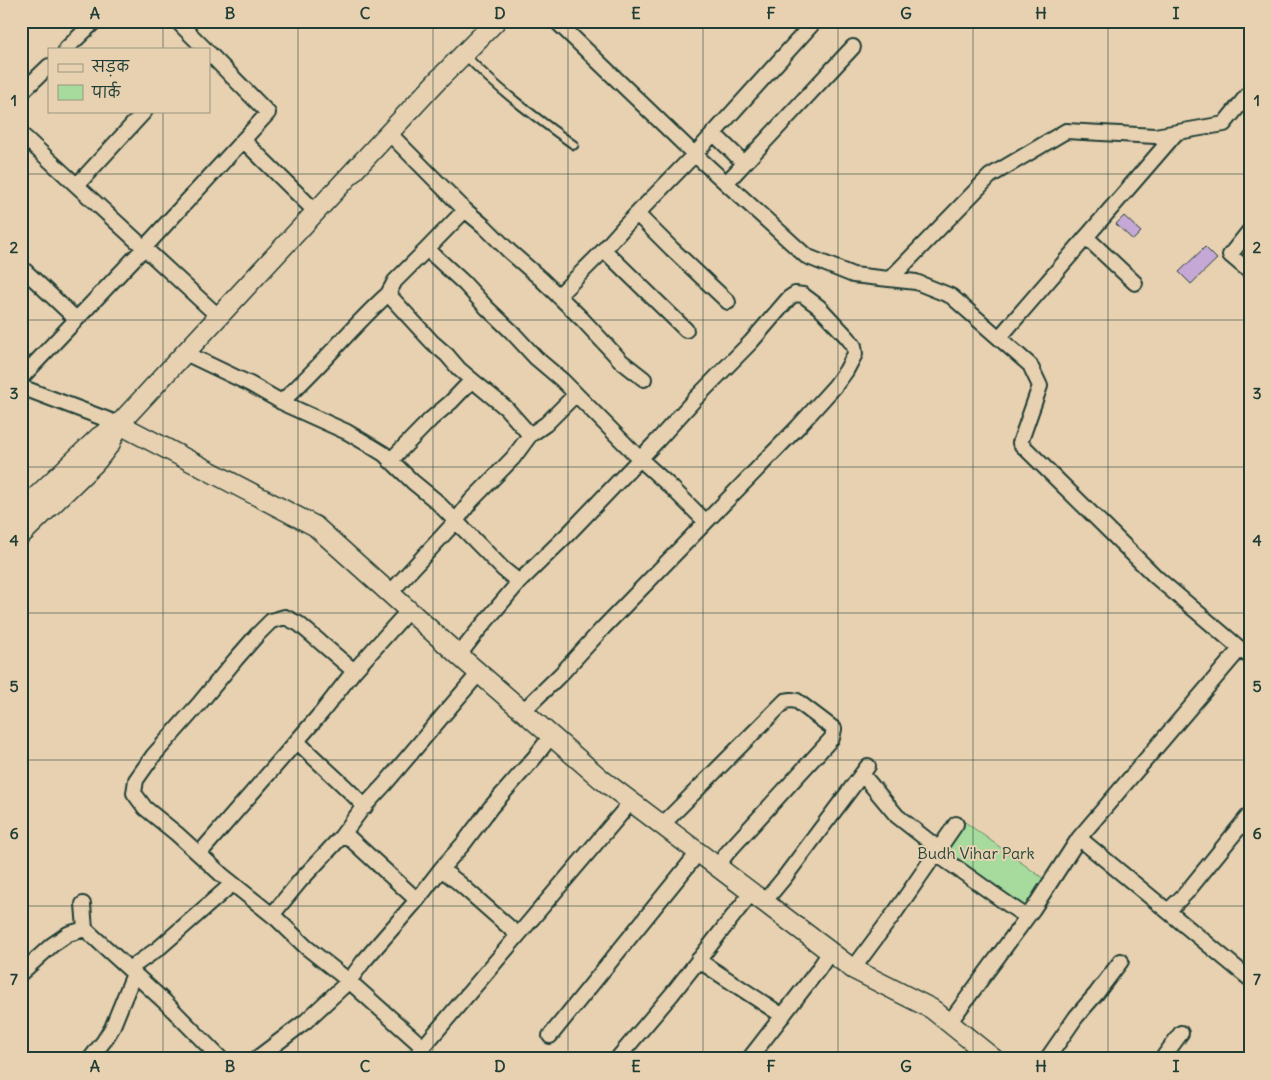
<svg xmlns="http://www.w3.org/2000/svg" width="1271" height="1080" font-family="Delius,'Playpen Sans Deva',sans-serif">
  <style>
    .green { fill: #a7db9e; stroke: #638c69 }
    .building { fill: #c5a8d5; stroke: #1f3d34 }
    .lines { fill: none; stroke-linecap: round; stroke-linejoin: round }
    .lane-casing { stroke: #1f3d34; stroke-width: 11 }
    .street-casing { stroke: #1f3d34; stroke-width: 18 }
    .secondary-casing { stroke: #1f3d34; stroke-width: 22 }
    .lane { stroke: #e8d1b1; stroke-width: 7 }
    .street { stroke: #e8d1b1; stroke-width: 14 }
    .secondary { stroke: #e8d1b1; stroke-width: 19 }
    .grid { fill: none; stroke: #1f3d34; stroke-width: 1; stroke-opacity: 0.55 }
    .labels { text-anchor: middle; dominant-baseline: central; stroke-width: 4; stroke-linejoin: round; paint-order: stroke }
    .park-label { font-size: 16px; fill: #264539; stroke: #e8d1b1 }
    .neatline { fill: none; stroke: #1f3d34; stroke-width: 2 }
    .grid-label { font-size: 16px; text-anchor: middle; font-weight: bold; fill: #1f3d34 }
  </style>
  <rect width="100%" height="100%" fill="#e8d1b1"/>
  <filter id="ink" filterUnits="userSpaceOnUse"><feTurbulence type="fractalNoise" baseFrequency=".02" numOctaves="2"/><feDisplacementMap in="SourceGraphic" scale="10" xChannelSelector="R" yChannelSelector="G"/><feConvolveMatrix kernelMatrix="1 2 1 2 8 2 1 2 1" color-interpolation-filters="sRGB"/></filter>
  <g filter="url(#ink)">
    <path class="green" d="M 965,822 L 1044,879 L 1030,913 L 944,853 Z"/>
    <path class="building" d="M 1124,216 L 1141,232 L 1133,240 L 1116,224 Z
      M 1205,247 L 1217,259 L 1191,284 L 1179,272 Z"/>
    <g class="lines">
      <g class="lane-casing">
        <path id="lane" d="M 464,54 C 497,89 535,117 574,145"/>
      </g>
      <g class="street-casing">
        <path id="street" d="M 177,21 L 205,49
          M 556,21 L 691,151 L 806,256 L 853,275 L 916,282 L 951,296 L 1030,365 L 1040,386 L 1020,443 L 1156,577 L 1250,657
          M 66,49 L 95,21
          M 21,93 L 49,66
          M 389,133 L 465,210 L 484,226 L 509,251 L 541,279 L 582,319 L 621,361 L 644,379
          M 713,133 L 744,163
          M 21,134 L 219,317
          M 243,140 L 316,212
          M 726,183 L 853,47
          M 77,185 L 145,111
          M 637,214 L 672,249 L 728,302
          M 1250,230 L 1230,255 L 1250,272
          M 1086,237 L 1135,283
          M 427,249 L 465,210
          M 604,250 L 686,330
          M 21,267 L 76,319
          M 890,279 L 990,176 L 1066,131 L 1155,136 L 1224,124 L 1250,92
          M 388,294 L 395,281 L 427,249 L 464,283 L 487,308 L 511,331 L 536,358 L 562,380 L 640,459 L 672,488 L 706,522
          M 558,296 L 601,253 L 625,226 L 695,154 L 815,21
          M 999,338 L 1177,132
          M 185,353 L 250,384 L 287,405 L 347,432 L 371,446 L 384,454 L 413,482 L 435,500 L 503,569 L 519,582 L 476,633 L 459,655
          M 21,378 L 144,248 L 268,113 L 209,53
          M 21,387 L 119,424
          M 281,402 C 319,369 350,328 388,294 L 432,342 L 447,355 L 459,369 L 472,380 L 506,408 L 530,435 L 513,458 L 471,501 L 456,521 L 390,593
          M 530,435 L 546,424 L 576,394
          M 390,461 L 431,419 L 451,402 L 472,380
          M 519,582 L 570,532 L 657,441 L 695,399 L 751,342 L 789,298 L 795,294 L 803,295 L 819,307 L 848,338 L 854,346 L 855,354 L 846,371 L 835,386 L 798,427 L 603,628 L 561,674 L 523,711
          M 1240,649 L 1079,838 L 1250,979
          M 354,671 L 299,624 L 285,617 L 271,621 L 257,635 L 236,659 L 199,704 L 153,756 L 136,780 L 134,793 L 145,808 L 177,834 L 222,875 L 277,919 L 306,947 L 349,981 L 423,1047
          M 297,741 C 319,764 343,783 365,807
          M 862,774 L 897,816 L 939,849
          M 662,825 L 785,701 L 791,700 L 797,701 L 834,729 L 832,738 L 727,853 L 717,867
          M 344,833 L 417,900
          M 199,854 L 322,712 L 354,671 L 409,610
          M 936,854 C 967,874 996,897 1027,917
          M 441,869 L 459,883 L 518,935
          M 764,902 L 784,878 L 868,766
          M 83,904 L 85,929 L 129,969
          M 1168,911 L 1186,893 L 1250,814
          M 272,915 L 300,881 L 341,837 L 361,810 L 385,784 L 479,673
          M 698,960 L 783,1016
          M 853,969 L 896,911 L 956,824
          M 21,973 L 52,945 L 68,934 L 85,929
          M 949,1023 L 1033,909 L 1079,838
          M 550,1036 L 698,853
          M 90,1059 L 104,1041 L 112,1028 L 134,974
          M 221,1059 L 165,1002 L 129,969 L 159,948 L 232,884
          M 256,1059 L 306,1021 L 349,981 L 363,962 L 417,900 L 441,869 L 464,843 L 491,807 L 535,757 L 551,736
          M 413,1059 L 631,802
          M 617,1059 L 672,994 L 752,892
          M 749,1059 L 818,970 L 830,952
          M 1047,1059 L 1076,1017 L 1096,994 L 1121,961
          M 1162,1059 L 1181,1033"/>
      </g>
      <g class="secondary-casing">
        <path id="secondary" d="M 119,424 L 315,526 L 464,660 L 601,779 L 853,969 L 932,1009 L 994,1059
          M 21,511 L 99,437 L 119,424 L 438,80 L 496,21
          M 21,535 L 96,462 L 110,444 L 119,424"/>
      </g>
      <use href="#lane" class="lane"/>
      <use href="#street" class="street"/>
      <use href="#secondary" class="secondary"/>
    </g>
  </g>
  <path class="grid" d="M 163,21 L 163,49M 298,21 L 298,1059M 433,21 L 433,1059M 568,21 L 568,1059M 703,21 L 703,1059M 838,21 L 838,1059M 973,21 L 973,1059M 1108,21 L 1108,1059M 163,111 L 163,1059M 21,174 L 1250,174M 21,320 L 1250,320M 21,467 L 1250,467M 21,613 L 1250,613M 21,760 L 1250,760M 21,906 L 1250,906"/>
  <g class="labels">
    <g class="park-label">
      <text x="976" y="853">Budh Vihar Park</text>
    </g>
  </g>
  <rect width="1271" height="1080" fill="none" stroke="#e8d1b1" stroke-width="55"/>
  <rect x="48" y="48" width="162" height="65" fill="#e8d1b1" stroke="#98967f"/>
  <rect x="58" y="64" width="25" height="8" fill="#e8d1b1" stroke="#98967f"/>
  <text x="92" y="72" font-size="15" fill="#1f3d34">सड़क</text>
  <rect x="58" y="85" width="25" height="15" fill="#a7db9e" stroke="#98967f"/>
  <text x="92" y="98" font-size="15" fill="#1f3d34">पार्क</text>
  <rect x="28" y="28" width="1216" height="1024" class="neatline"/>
  <g class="grid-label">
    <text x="95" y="19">A</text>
    <text x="230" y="19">B</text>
    <text x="365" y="19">C</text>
    <text x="500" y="19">D</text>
    <text x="636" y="19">E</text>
    <text x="771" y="19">F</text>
    <text x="906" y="19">G</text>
    <text x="1041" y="19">H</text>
    <text x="1176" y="19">I</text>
    <text x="14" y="106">1</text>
    <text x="1257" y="106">1</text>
    <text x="14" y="253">2</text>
    <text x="1257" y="253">2</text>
    <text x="14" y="399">3</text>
    <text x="1257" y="399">3</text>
    <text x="14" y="546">4</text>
    <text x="1257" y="546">4</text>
    <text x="14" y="692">5</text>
    <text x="1257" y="692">5</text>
    <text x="14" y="839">6</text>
    <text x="1257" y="839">6</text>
    <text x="14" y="985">7</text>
    <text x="1257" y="985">7</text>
    <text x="95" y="1072">A</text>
    <text x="230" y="1072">B</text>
    <text x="365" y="1072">C</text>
    <text x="500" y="1072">D</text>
    <text x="636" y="1072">E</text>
    <text x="771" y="1072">F</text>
    <text x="906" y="1072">G</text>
    <text x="1041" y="1072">H</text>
    <text x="1176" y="1072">I</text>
  </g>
</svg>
